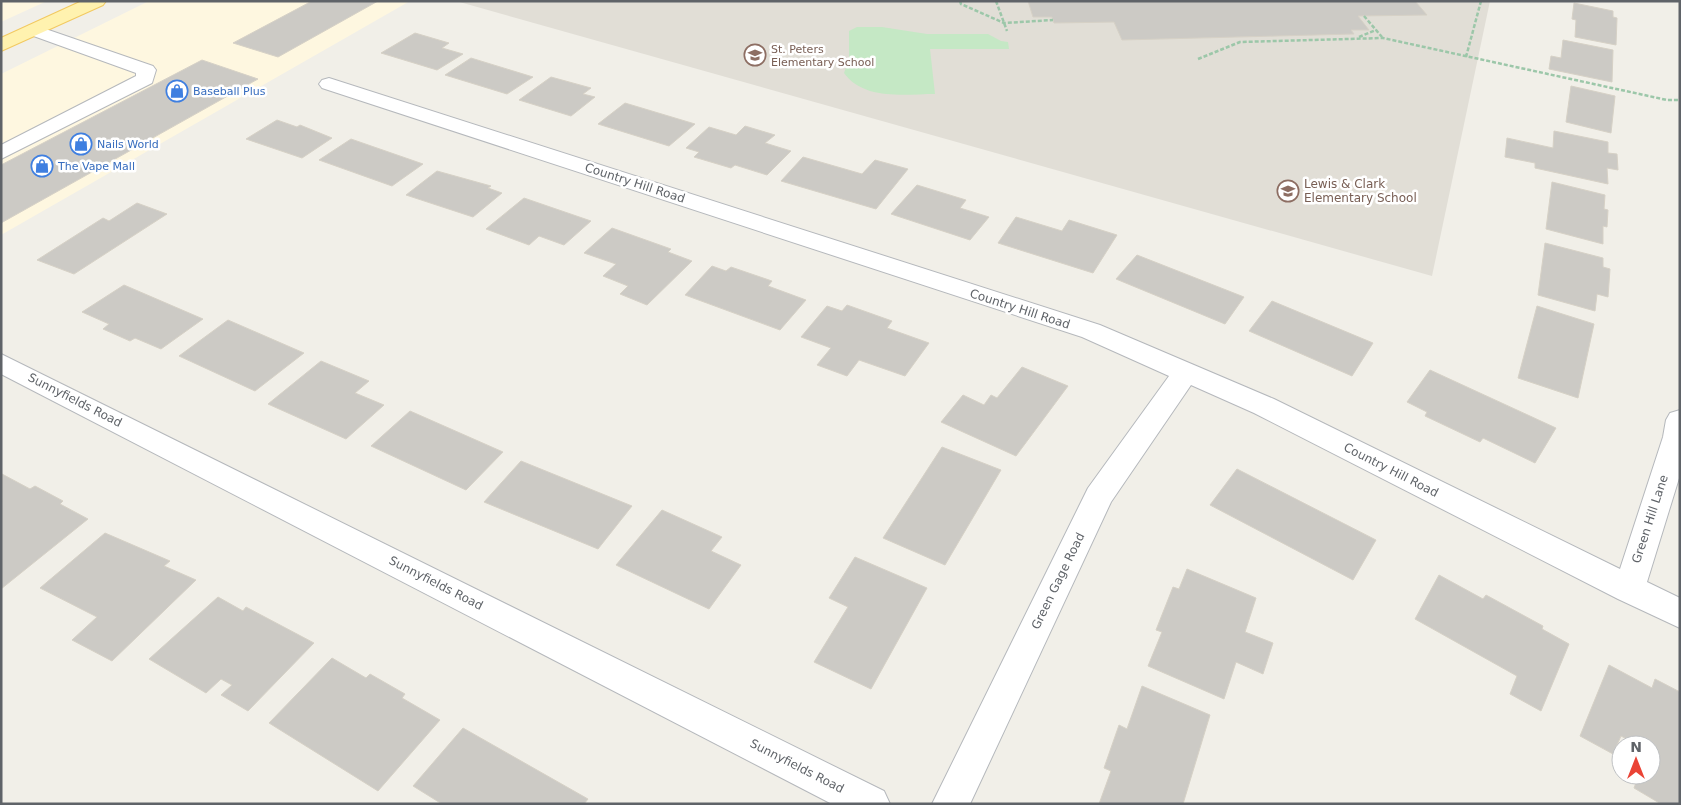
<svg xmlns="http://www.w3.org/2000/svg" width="1681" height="805" font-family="'DejaVu Sans',sans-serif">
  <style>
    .commercial { fill: #fef7e0 }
    .education { fill: #e1ded6 }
    .green { fill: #c5e8c5 }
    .building { fill: #cccac5; stroke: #d6d1c6 }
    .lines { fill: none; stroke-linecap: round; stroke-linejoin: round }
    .minor-casing { stroke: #b5b8bc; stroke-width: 2 }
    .major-casing { stroke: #f2c960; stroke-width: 2 }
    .path { stroke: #9cc7a9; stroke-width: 2.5; stroke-dasharray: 4 2; stroke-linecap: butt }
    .minor { fill: #fff; fill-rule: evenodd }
    .major { fill: #fff2af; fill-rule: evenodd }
    .labels { text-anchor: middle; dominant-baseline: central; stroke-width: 5; stroke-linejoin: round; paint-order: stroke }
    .far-education-label { font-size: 11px; fill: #785e54; stroke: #fff; text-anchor: start }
    .far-shop-label { font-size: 11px; fill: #366cbe; stroke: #fff; text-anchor: start }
    .street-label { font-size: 12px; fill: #5f6368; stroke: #fff }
    .education-label { font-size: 12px; fill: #785e54; stroke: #fff; text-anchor: start }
  </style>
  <rect width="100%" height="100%" fill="#f1efe8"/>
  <path class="commercial" d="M 1,1 L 47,1 L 1,22 Z
    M 149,1 L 410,1 L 1,235 L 1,74 Z"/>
  <path class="education" d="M 456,1 L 1490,1 L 1432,276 Z"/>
  <path class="green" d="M 857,27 L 882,27 L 927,34 L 988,34 L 1001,41 L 1008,42 L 1009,49 L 930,49 L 935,94 C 906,94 864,101 844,73 L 849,59 L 849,31 Z"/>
  <path class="building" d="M 312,1 L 378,1 L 278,57 L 233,43 Z
    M 1028,1 L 1415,1 L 1427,15 L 1358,16 L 1369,30 L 1351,30 L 1354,34 L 1122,40 L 1114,22 L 1054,23 L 1052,17 L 1033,17 Z
    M 1574,3 L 1613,11 L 1613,17 L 1617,18 L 1616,45 L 1575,37 L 1576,20 L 1572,19 Z
    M 415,33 L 449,43 L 442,48 L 463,54 L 437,70 L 381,53 Z
    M 1563,40 L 1613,50 L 1612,82 L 1549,69 L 1551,56 L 1561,58 Z
    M 471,58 L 533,77 L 507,94 L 445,75 Z
    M 202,60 L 258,79 L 1,223 L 1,165 Z
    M 551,77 L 591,88 L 583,94 L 595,97 L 571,116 L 519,100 Z
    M 1571,86 L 1615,96 L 1611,133 L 1566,122 Z
    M 625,103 L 695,124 L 669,146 L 598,124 Z
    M 277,120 L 297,127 L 300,125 L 332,138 L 302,158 L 246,139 Z
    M 745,126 L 775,135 L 765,143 L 791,151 L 767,175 L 735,165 L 731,168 L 694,157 L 699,152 L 686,148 L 709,127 L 736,135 Z
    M 1554,131 L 1608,142 L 1608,153 L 1617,154 L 1618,170 L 1607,168 L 1608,184 L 1535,168 L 1535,163 L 1505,157 L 1507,138 L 1553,148 Z
    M 351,139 L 423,164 L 392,186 L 319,160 Z
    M 803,157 L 862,174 L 875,160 L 908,169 L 876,209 L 781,181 Z
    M 437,171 L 491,186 L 488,188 L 502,193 L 473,217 L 406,195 Z
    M 1552,182 L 1605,195 L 1604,209 L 1608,210 L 1607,227 L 1603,226 L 1603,244 L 1546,229 Z
    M 917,185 L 966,200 L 960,208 L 989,217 L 970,240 L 891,214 Z
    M 524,198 L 591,221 L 564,245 L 539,236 L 529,245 L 486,229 Z
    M 137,203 L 167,214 L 74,274 L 37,260 L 103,218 L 109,221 Z
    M 1016,217 L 1062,231 L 1069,220 L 1117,235 L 1093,273 L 998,243 Z
    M 612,228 L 671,249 L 668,252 L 692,261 L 647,305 L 620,294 L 628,286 L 603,276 L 616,264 L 584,253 Z
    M 1545,243 L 1603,258 L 1603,267 L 1610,269 L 1608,297 L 1597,294 L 1595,311 L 1538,295 Z
    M 1137,255 L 1244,297 L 1225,324 L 1116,279 Z
    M 712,266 L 726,271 L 731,267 L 772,281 L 768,286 L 806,300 L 780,330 L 685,295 Z
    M 124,285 L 203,319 L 161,349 L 135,338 L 130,341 L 103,329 L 109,324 L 82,312 Z
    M 1272,301 L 1373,343 L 1352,376 L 1249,331 Z
    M 847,305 L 892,321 L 887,328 L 929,343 L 905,376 L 859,360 L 847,376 L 817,365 L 831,348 L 801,337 L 827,306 L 842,311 Z
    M 1537,306 L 1594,324 L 1578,398 L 1518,378 Z
    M 228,320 L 304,353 L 255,391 L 179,356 Z
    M 321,361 L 369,381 L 355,393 L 384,405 L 346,439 L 268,404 Z
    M 1022,367 L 1068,386 L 1016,456 L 941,422 L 963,395 L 984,405 L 991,395 L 997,398 Z
    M 1430,370 L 1556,428 L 1535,463 L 1483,438 L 1480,442 L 1425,416 L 1427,412 L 1407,402 Z
    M 410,411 L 503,452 L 466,490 L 371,446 Z
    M 942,447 L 1001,470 L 945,565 L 883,538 Z
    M 521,461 L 632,506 L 598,549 L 484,502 Z
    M 1237,469 L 1376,540 L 1353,580 L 1210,505 Z
    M 2,474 L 30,489 L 35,486 L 63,501 L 60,504 L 88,519 L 1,589 Z
    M 662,510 L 722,537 L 711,551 L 741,565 L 709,609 L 616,565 Z
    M 105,533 L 170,561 L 164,566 L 196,580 L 112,661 L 72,640 L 97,617 L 40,588 Z
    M 855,557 L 927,588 L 871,689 L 814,662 L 848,607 L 829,598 Z
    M 1187,569 L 1256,598 L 1245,632 L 1273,643 L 1263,674 L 1236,662 L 1224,699 L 1148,666 L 1162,632 L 1156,630 L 1173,587 L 1179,589 Z
    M 1439,575 L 1483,599 L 1486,595 L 1543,626 L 1542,629 L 1569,644 L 1541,711 L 1510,694 L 1517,676 L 1415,619 Z
    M 218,597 L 243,611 L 246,607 L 314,643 L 248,711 L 221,695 L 232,685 L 221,679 L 206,693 L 149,659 Z
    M 332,658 L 366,678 L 370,674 L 405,694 L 402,698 L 440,720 L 378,791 L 269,723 Z
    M 1609,665 L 1652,688 L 1655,679 L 1680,692 L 1680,804 L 1661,804 L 1634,788 L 1639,775 L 1651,775 L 1651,745 L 1638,745 L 1621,736 L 1613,754 L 1580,736 Z
    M 1142,686 L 1210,715 L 1183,804 L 1099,804 L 1111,771 L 1104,768 L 1119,725 L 1127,729 Z
    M 463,728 L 588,799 L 584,804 L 442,804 L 413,786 Z"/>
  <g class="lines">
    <g class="minor-casing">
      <path id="minor" d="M 34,25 L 153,66 L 156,70 L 152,83 L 1,159 L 1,145 L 136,76 L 136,73 L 28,34 L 25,30 L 28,26 Z
        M 329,78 L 1100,325 L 1274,399 L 1620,569 L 1663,437 L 1666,420 L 1670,413 L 1680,410 L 1680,475 L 1647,582 L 1680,598 L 1680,628 L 1618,599 L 1254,413 L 1191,385 L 1111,502 L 970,804 L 932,804 L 1088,488 L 1169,376 L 1082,337 L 322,88 L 319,84 L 322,80 Z
        M 1,354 L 884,791 L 890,804 L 832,804 L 1,374 Z"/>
    </g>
    <g class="major-casing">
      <path id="major" d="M 82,1 L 106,1 L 103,5 L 1,51 L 1,38 Z"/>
    </g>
    <path class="path" d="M 960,1 L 961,4 L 1004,23 L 1053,20
      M 996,1 L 1007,31
      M 1364,16 L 1382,37
      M 1359,37 L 1376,30
      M 1466,57 L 1481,1
      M 1198,59 L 1240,42 L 1383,38 L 1667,100 L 1680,100"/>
    <use href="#minor" class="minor"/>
    <use href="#major" class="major"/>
  </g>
  <defs>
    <g id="school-ring" transform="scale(1.125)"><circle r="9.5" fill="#fff" stroke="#8d6e63" stroke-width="1.5"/><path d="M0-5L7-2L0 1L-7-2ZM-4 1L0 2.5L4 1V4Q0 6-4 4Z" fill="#8d6e63"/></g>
    <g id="shop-ring" transform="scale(1.125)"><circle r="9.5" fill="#fff" stroke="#3f7fe0" stroke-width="1.5"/><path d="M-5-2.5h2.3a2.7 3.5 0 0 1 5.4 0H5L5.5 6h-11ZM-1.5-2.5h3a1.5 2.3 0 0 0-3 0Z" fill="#3f7fe0"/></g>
  </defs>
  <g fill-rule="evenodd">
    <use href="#school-ring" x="755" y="55"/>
    <use href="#shop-ring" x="177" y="91"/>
    <use href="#shop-ring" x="81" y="144"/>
    <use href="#shop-ring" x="42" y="166"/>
    <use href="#school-ring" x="1288" y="191"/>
  </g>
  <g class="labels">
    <g class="far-education-label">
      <text x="771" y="49">St. Peters<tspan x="771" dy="13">Elementary School</tspan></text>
    </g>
    <g class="far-shop-label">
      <text x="193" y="91">Baseball Plus</text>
      <text x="97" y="144">Nails World</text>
      <text x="58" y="166">The Vape Mall</text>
    </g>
    <g class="street-label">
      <text transform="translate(635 183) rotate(18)">Country Hill Road</text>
      <text transform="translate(1020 309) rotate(18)">Country Hill Road</text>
      <text transform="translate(75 400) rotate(27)">Sunnyfields Road</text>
      <text transform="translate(1391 470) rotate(27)">Country Hill Road</text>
      <text transform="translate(1650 519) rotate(-72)">Green Hill Lane</text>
      <text transform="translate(1058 581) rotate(-64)">Green Gage Road</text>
      <text transform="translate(436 583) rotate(27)">Sunnyfields Road</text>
      <text transform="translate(797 766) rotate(27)">Sunnyfields Road</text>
    </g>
    <g class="education-label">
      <text x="1304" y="184">Lewis &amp; Clark<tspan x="1304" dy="14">Elementary School</tspan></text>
    </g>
  </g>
  <rect width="1681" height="805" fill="none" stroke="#5f6368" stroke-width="5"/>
  <g transform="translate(1636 760)"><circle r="24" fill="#ffffff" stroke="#bfc1c3"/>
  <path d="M0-4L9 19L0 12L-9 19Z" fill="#ea4335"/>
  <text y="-8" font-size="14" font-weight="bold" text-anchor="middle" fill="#5f6368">N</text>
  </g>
</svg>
